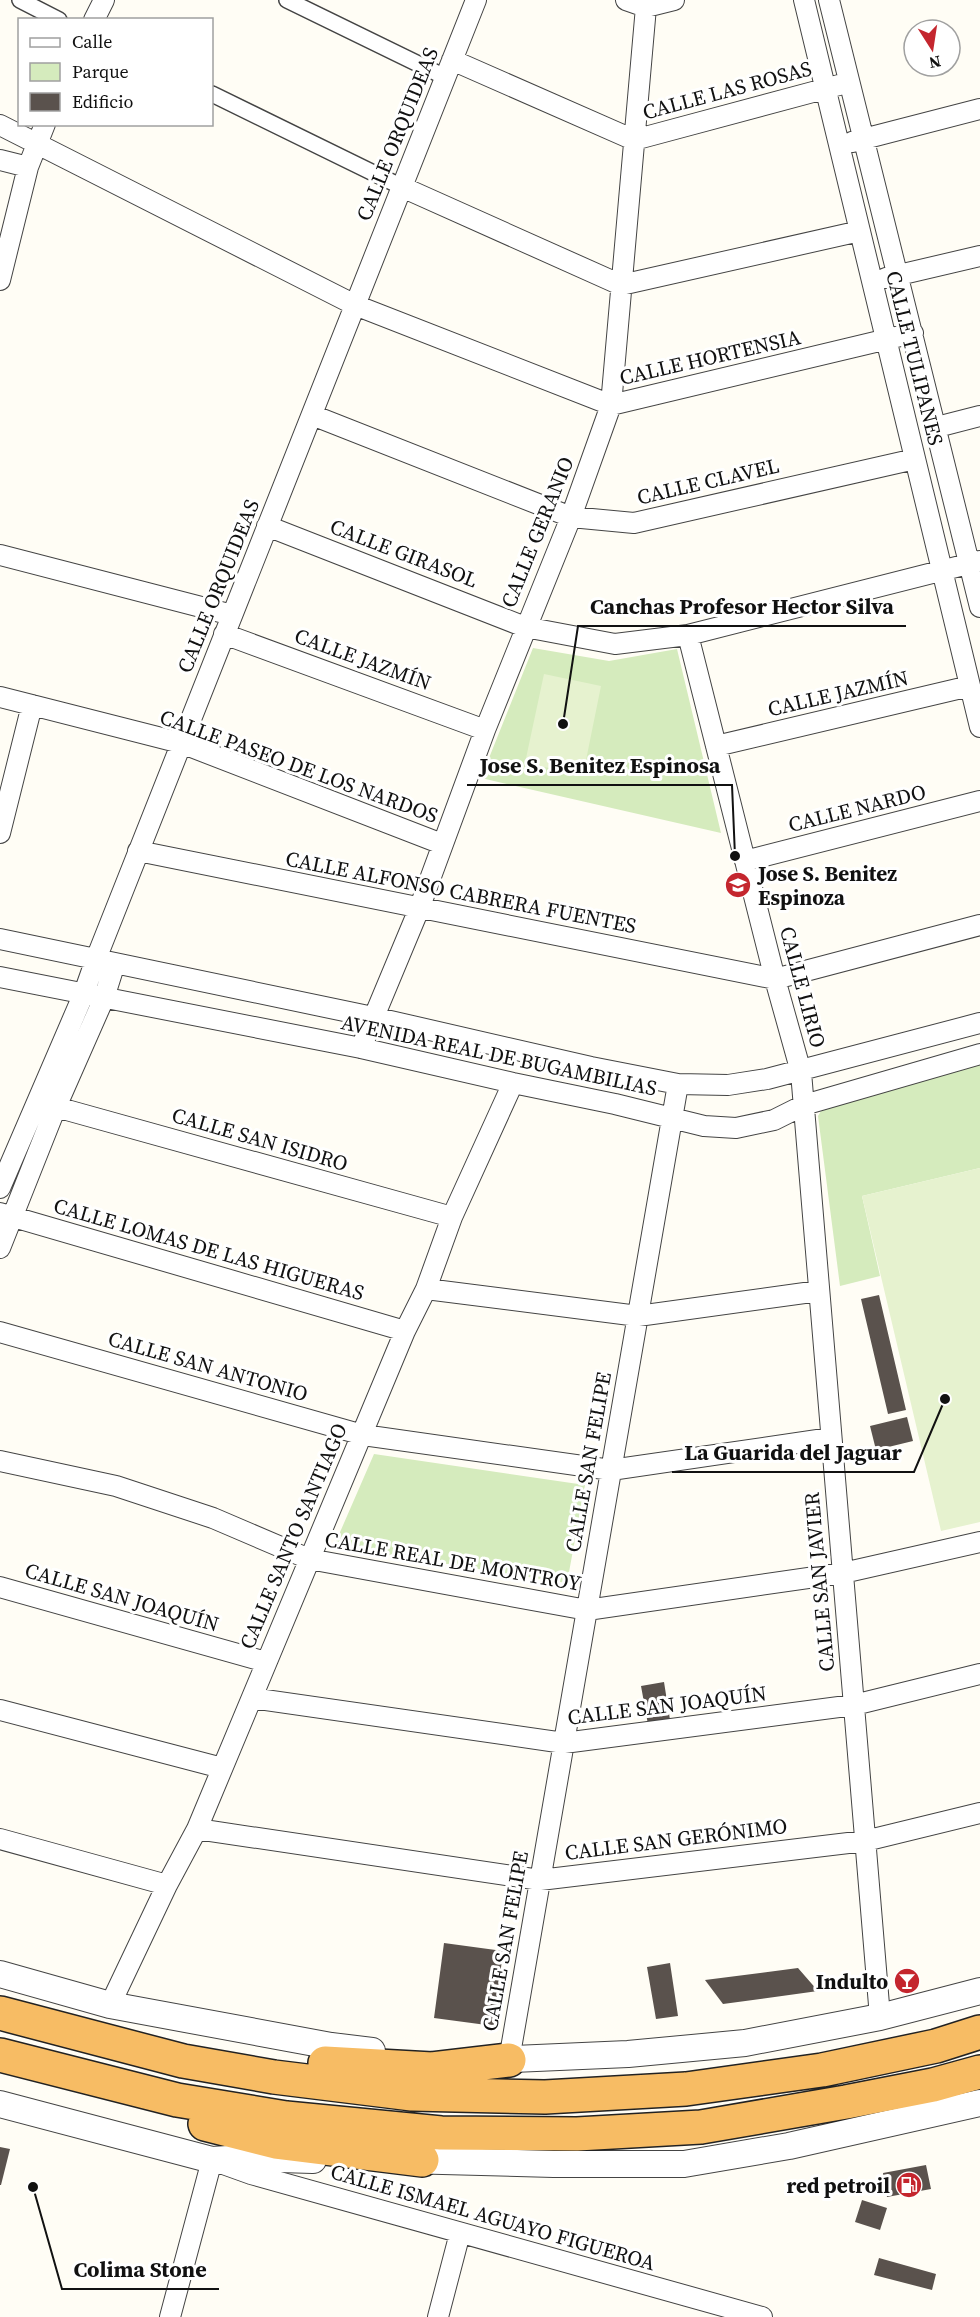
<svg xmlns="http://www.w3.org/2000/svg" width="980" height="2317" font-family="'Source Serif 4',serif">
  <style>
    .green { fill: #d5ebbd }
    .pitch { fill: #e6f2cf }
    .building { fill: #5a524d }
    .lines { fill: none; stroke-linecap: round; stroke-linejoin: round }
    .pedestrian-casing { stroke: #444; stroke-width: 18 }
    .minor-casing { stroke: #444; stroke-width: 22 }
    .tertiary-casing { stroke: #444; stroke-width: 28 }
    .trunk-casing { stroke: #222; stroke-width: 36 }
    .pedestrian { stroke: #fff; stroke-width: 15 }
    .minor { stroke: #fff; stroke-width: 20 }
    .tertiary { stroke: #fff; stroke-width: 26 }
    .trunk { stroke: #f7bc64; stroke-width: 33 }
    .labels { text-anchor: middle; dominant-baseline: central; stroke-width: 6; stroke-linejoin: round; paint-order: stroke }
    .street-label { font-size: 21px; fill: #111; stroke: #fff }
    .poi-label { font-size: 21px; font-weight: bold; fill: #111; stroke: #fff; text-anchor: end }
    .leader { fill: none; stroke: #111; stroke-width: 2 }
    .callout-dot { fill: #111; stroke: #fff; stroke-width: 2 }
    .callout-label { font-size: 22px; text-anchor: middle; font-weight: bold; fill: #111; stroke: #fff; stroke-width: 6; stroke-linejoin: round; paint-order: stroke }
  </style>
  <rect width="100%" height="100%" fill="#fffdf5"/>
  <path class="green" d="M 533,648 L 609,661 L 677,649 L 721,833 L 481,778 Z
    M 980,1064 L 980,1168 L 862,1196 L 880,1276 L 840,1286 L 818,1116 L 824,1106 Z
    M 374,1454 L 585,1485 L 567,1583 L 334,1546 Z"/>
  <path class="pitch" d="M 544,674 L 601,686 L 583,775 L 525,763 Z
    M 980,1168 L 980,1522 L 941,1531 L 862,1196 Z"/>
  <path class="building" d="M 879,1295 L 906,1410 L 888,1414 L 861,1299 Z
    M 907,1417 L 913,1441 L 876,1450 L 870,1426 Z
    M 664,1682 L 671,1726 L 649,1730 L 641,1686 Z
    M 444,1943 L 503,1951 L 494,2026 L 434,2018 Z
    M 670,1963 L 678,2016 L 656,2019 L 647,1967 Z
    M 798,1968 L 818,1991 L 723,2004 L 705,1980 Z
    M 0,2147 L 10,2149 L 1,2185 L 0,2185 Z
    M 926,2165 L 931,2189 L 887,2197 L 883,2173 Z
    M 862,2200 L 887,2208 L 880,2230 L 855,2222 Z
    M 879,2258 L 936,2274 L 932,2290 L 874,2275 Z"/>
  <g class="lines">
    <g class="pedestrian-casing">
      <path id="pedestrian" d="M 20,0 L 59,20
        M 287,0 L 445,77
        M 212,94 L 402,187"/>
    </g>
    <g class="minor-casing">
      <path id="minor" d="M 626,0 L 646,7 L 674,0
        M 804,0 L 980,727
        M 829,0 L 980,607
        M 94,20 L 104,0
        M 452,60 L 634,140 L 839,85
        M 0,125 L 355,305 L 611,405 L 913,333
        M 852,142 L 980,109
        M 0,160 L 28,167
        M 402,187 L 621,285 L 860,231
        M 886,278 L 980,256
        M 0,280 L 28,167 L 45,124
        M 312,415 L 571,517 L 634,523 L 915,459
        M 937,427 L 980,416
        M 267,526 L 525,627 L 615,644 L 688,635 L 980,561
        M 0,555 L 232,615
        M 224,634 L 485,730
        M 688,635 L 775,979 L 801,1072 L 880,2017
        M 0,697 L 181,743 L 442,844
        M 716,746 L 970,686
        M 0,833 L 32,705
        M 138,851 L 775,979 L 980,925
        M 745,861 L 980,801
        M 0,939 L 373,1017 L 591,1067 L 678,1084 L 728,1085 L 767,1079 L 980,1023
        M 0,977 L 361,1048 L 513,1083 L 615,1104 L 704,1126 L 736,1128 L 774,1120 L 804,1105 L 980,1054
        M 361,1048 L 419,909 L 485,730 L 571,517 L 611,405 L 646,7
        M 56,1107 L 452,1217
        M 0,1188 L 84,993 L 96,959 L 476,0
        M 0,1213 L 405,1331
        M 0,1248 L 56,1107 L 104,998 L 115,963
        M 426,1289 L 638,1316 L 819,1291
        M 0,1332 L 363,1435 L 611,1470 L 831,1438
        M 0,1461 L 116,1486 L 213,1518 L 309,1559 L 587,1610 L 843,1573 L 980,1542
        M 0,1587 L 266,1662
        M 252,1698 L 564,1743 L 854,1705 L 980,1674
        M 0,1710 L 222,1768
        M 197,1829 L 540,1880 L 865,1841 L 980,1813
        M 0,1839 L 167,1885
        M 110,2005 L 167,1885 L 197,1829 L 405,1331 L 426,1289 L 452,1217 L 513,1083
        M 509,2060 L 678,1084
        M 170,2317 L 212,2160 L 251,2174 L 762,2317
        M 438,2317 L 460,2233"/>
    </g>
    <g class="tertiary-casing">
      <path id="tertiary" d="M 0,1974 L 110,2005 L 331,2046 L 372,2051
        M 492,2060 L 628,2054 L 745,2043 L 880,2017 L 980,1991
        M 0,2104 L 212,2160 L 244,2158 L 313,2160
        M 404,2160 L 554,2164 L 684,2164 L 789,2146 L 980,2103"/>
    </g>
    <g class="trunk-casing">
      <path id="trunk" d="M 0,2013 L 183,2061 L 274,2077 L 412,2094 L 545,2097 L 686,2089 L 822,2070 L 936,2046 L 980,2032
        M 0,2055 L 177,2100 L 286,2118 L 441,2133 L 577,2134 L 701,2127 L 846,2102 L 933,2085 L 980,2072
        M 325,2063 L 432,2069 L 509,2060
        M 205,2124 L 276,2142 L 422,2160"/>
    </g>
    <use href="#pedestrian" class="pedestrian"/>
    <use href="#minor" class="minor"/>
    <use href="#tertiary" class="tertiary"/>
    <use href="#trunk" class="trunk"/>
  </g>
  <defs>
    <g id="school-disc" transform="scale(1.35)"><circle r="9.5" fill="#c4262e" stroke="#fff"/><path d="M0-5L7-2L0 1L-7-2ZM-4 1L0 2.5L4 1V4Q0 6-4 4Z" fill="#fff"/></g>
    <g id="bar-disc" transform="scale(1.35)"><circle r="9.5" fill="#c4262e" stroke="#fff"/><path d="M-6-5H6L.8 .8V4.5H3.5V6h-7V4.5H-.8V.8Z" fill="#fff"/></g>
    <g id="fuel-disc" transform="scale(1.35)"><circle r="9.5" fill="#c4262e" stroke="#fff"/><path d="M-5.5-6h7V0h2V4h1.3V-2.5L3-4.5l.8-.8L6-3V5H2.5V1h-1V6h-7ZM-4.2-4.7v3.2H.2V-4.7Z" fill="#fff"/></g>
  </defs>
  <g fill-rule="evenodd">
    <use href="#school-disc" x="738" y="885"/>
    <use href="#bar-disc" x="907" y="1981"/>
    <use href="#fuel-disc" x="909" y="2185"/>
  </g>
  <g class="labels">
    <g class="street-label">
      <text transform="translate(727 90) rotate(-15)">CALLE LAS ROSAS</text>
      <text transform="translate(397 134) rotate(-68)">CALLE ORQUIDEAS</text>
      <text transform="translate(710 357) rotate(-13)">CALLE HORTENSIA</text>
      <text transform="translate(915 358) rotate(76)">CALLE TULIPANES</text>
      <text transform="translate(708 481) rotate(-13)">CALLE CLAVEL</text>
      <text transform="translate(537 532) rotate(-68)">CALLE GERANIO</text>
      <text transform="translate(404 553) rotate(21)">CALLE GIRASOL</text>
      <text transform="translate(218 586) rotate(-68)">CALLE ORQUIDEAS</text>
      <text transform="translate(363 659) rotate(20)">CALLE JAZMÍN</text>
      <text transform="translate(838 693) rotate(-13)">CALLE JAZMÍN</text>
      <text transform="translate(299 766) rotate(20)">CALLE PASEO DE LOS NARDOS</text>
      <text transform="translate(857 808) rotate(-14)">CALLE NARDO</text>
      <text transform="translate(461 892) rotate(11)">CALLE ALFONSO CABRERA FUENTES</text>
      <text transform="translate(803 987) rotate(75)">CALLE LIRIO</text>
      <text transform="translate(499 1055) rotate(12)">AVENIDA REAL DE BUGAMBILIAS</text>
      <text transform="translate(260 1139) rotate(16)">CALLE SAN ISIDRO</text>
      <text transform="translate(209 1249) rotate(16)">CALLE LOMAS DE LAS HIGUERAS</text>
      <text transform="translate(208 1366) rotate(16)">CALLE SAN ANTONIO</text>
      <text transform="translate(588 1462) rotate(-80)">CALLE SAN FELIPE</text>
      <text transform="translate(293 1536) rotate(-67)">CALLE SANTO SANTIAGO</text>
      <text transform="translate(453 1561) rotate(10)">CALLE REAL DE MONTROY</text>
      <text transform="translate(819 1582) rotate(-95)">CALLE SAN JAVIER</text>
      <text transform="translate(122 1597) rotate(16)">CALLE SAN JOAQUÍN</text>
      <text transform="translate(667 1705) rotate(-7)">CALLE SAN JOAQUÍN</text>
      <text transform="translate(676 1839) rotate(-7)">CALLE SAN GERÓNIMO</text>
      <text transform="translate(505 1941) rotate(-80)">CALLE SAN FELIPE</text>
      <text transform="translate(493 2217) rotate(16)">CALLE ISMAEL AGUAYO FIGUEROA</text>
    </g>
    <g class="poi-label">
      <text x="758" y="873" text-anchor="start">Jose S. Benitez<tspan x="758" dy="24">Espinoza</tspan></text>
      <text x="888" y="1981">Indulto</text>
      <text x="890" y="2185">red petroil</text>
    </g>
  </g>
  <path class="leader" d="M563 724L578 626H906M735 856L732 785H467M945 1399L914 1472H672M33 2187L62 2289H219"/>
  <g class="callout-dot">
    <circle cx="563" cy="724" r="6"/>
    <circle cx="735" cy="856" r="6"/>
    <circle cx="945" cy="1399" r="6"/>
    <circle cx="33" cy="2187" r="6"/>
  </g>
  <g class="callout-label">
    <text x="742" y="614">Canchas Profesor Hector Silva</text>
    <text x="600" y="773">Jose S. Benitez Espinosa</text>
    <text x="793" y="1460">La Guarida del Jaguar</text>
    <text x="140" y="2277">Colima Stone</text>
  </g>
  <rect x="18" y="18" width="195" height="108" fill="#ffffff" stroke="#a0a0a0" stroke-width="1.5"/>
  <rect x="30" y="38" width="30" height="9" fill="#ffffff" stroke="#a0a0a0" stroke-width="1.5"/>
  <text x="72" y="48" font-size="18" fill="#111111">Calle</text>
  <rect x="30" y="63" width="30" height="18" fill="#d5ebbd" stroke="#a0a0a0" stroke-width="1.5"/>
  <text x="72" y="78" font-size="18" fill="#111111">Parque</text>
  <rect x="30" y="93" width="30" height="18" fill="#5a524d" stroke="#a0a0a0" stroke-width="1.5"/>
  <text x="72" y="108" font-size="18" fill="#111111">Edificio</text>
  <g transform="translate(932 48) rotate(168)"><circle r="28" fill="#ffffff" stroke="#a0a0a0" stroke-width="1.5"/>
  <path d="M0-4.5L10 22L0 15L-10 22Z" fill="#c4262e"/>
  <text y="-9" font-size="16" font-weight="bold" text-anchor="middle" fill="#111111">N</text>
  </g>
</svg>
